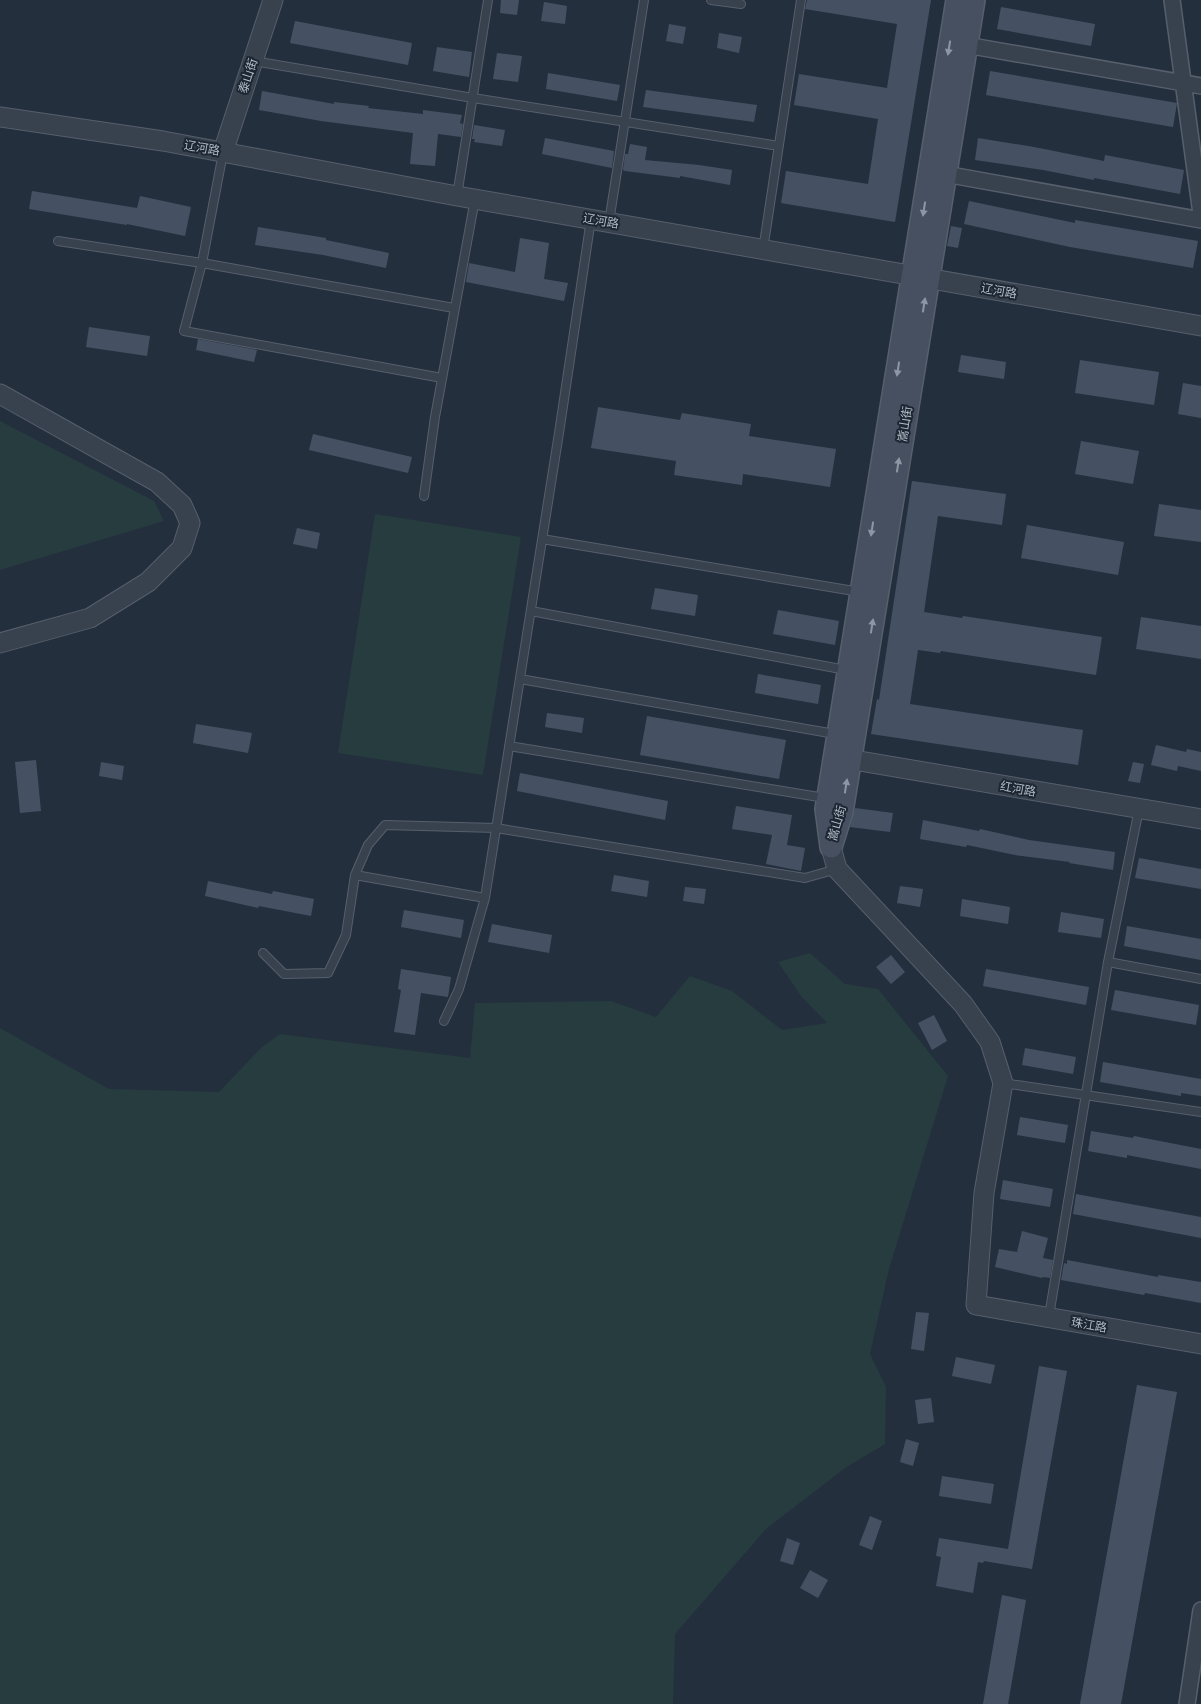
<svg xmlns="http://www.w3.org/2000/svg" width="1201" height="1704" font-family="Rubik,'Noto Sans SC',sans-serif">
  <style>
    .green { fill: #263c3f }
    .building { fill: #455162 }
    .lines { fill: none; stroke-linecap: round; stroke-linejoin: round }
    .service-casing { stroke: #565f6c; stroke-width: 10 }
    .minor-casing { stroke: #565f6c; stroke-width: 18 }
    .tertiary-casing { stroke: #565f6c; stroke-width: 21 }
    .secondary-casing { stroke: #565f6c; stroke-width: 24 }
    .service { stroke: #38414e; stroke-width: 8 }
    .minor { stroke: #38414e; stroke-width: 15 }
    .tertiary { stroke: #38414e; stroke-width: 19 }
    .secondary { stroke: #465061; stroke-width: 21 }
    .oneway { fill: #8e96a5 }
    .labels { text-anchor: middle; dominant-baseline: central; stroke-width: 4; stroke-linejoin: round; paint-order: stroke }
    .street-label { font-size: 12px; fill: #b4bcc9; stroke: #1d2633 }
  </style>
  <rect width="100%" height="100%" fill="#242f3e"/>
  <path class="green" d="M 0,421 L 154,501 L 164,521 L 0,570 Z
    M 375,514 L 521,537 L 483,775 L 338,753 Z
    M 810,953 L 845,984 L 878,989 L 948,1076 L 889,1269 L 870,1354 L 886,1387 L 885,1444 L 845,1468 L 766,1529 L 675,1634 L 673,1704 L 0,1704 L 0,1028 L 109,1089 L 219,1092 L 262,1047 L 280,1034 L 470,1058 L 475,1003 L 611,1001 L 656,1017 L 690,976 L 732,991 L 782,1030 L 827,1023 L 801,996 L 778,962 Z"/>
  <path class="building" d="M 501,0 L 519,0 L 517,15 L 500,13 Z
    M 807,0 L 931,0 L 895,222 L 781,203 L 786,171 L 868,184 L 878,119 L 794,105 L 799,74 L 887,88 L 897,24 L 805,9 Z
    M 544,2 L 567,6 L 565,24 L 541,21 Z
    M 1001,7 L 1095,24 L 1091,46 L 997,29 Z
    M 295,21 L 412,43 L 408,65 L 290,43 Z
    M 669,24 L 686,27 L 683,44 L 666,41 Z
    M 719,33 L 742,37 L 739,53 L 717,48 Z
    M 437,47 L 472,52 L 469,77 L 433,71 Z
    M 497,53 L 522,56 L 518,82 L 493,79 Z
    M 990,71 L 1177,103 L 1173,127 L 986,95 Z
    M 548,73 L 620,85 L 617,101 L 546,89 Z
    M 646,90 L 757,105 L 754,122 L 643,107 Z
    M 262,91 L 334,104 L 334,102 L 369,106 L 368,108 L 423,114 L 423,110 L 462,115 L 460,123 L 463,124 L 461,137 L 438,134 L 435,166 L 410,164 L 413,133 L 321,121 L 259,110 Z
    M 474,125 L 505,130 L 502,146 L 474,142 L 475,139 L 472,139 Z
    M 545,138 L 614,151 L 612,168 L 542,154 Z
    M 978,138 L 1034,147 L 1104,161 L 1105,155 L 1184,170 L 1180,194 L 1094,178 L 1094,180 L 1043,170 L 975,160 Z
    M 630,144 L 647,147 L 645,160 L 699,165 L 732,170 L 730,185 L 680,176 L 680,178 L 625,171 L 623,170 L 625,154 L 628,154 Z
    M 32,191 L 137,208 L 140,196 L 191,207 L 185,236 L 127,224 L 127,225 L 29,209 Z
    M 969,201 L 1075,223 L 1075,220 L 1198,241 L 1193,268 L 1070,247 L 964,224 Z
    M 951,226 L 962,228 L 958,248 L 947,246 Z
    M 258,227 L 326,238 L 326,240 L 389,253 L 386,268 L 323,255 L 255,245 Z
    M 520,238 L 549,243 L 544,279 L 568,283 L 564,301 L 466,282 L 469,263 L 515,272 Z
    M 89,327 L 150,336 L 147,356 L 86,347 Z
    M 198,339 L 257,350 L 254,362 L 196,350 Z
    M 961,355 L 1006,362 L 1004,379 L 958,372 Z
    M 1080,360 L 1159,372 L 1154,405 L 1075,393 Z
    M 1183,383 L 1201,386 L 1201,418 L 1178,414 Z
    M 598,407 L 680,420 L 682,413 L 751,424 L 749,436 L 836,449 L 830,487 L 743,474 L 742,485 L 674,475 L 676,461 L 591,448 Z
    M 313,434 L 412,457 L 408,473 L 309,450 Z
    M 1081,441 L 1139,451 L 1133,484 L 1075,474 Z
    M 912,481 L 1006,494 L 1002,525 L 938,516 L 924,612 L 962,618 L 963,616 L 1102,637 L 1096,675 L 941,651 L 940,653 L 918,650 L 910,704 L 1083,730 L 1078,765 L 871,734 L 877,699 L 879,700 Z
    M 1159,504 L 1201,510 L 1201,542 L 1154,536 Z
    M 1027,525 L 1124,542 L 1118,575 L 1021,558 Z
    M 297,528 L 320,533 L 317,549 L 293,544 Z
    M 655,588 L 698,595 L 695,616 L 651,609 Z
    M 778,610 L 839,621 L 835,645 L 773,634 Z
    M 1141,617 L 1201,626 L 1201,659 L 1136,649 Z
    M 758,674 L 821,685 L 818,704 L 755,693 Z
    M 547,713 L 584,718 L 582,733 L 545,727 Z
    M 647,716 L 786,740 L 779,779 L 640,755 Z
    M 196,724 L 252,733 L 248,753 L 193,743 Z
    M 1156,745 L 1186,752 L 1187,749 L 1201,752 L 1201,771 L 1178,766 L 1177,771 L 1151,765 Z
    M 36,760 L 41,811 L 20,813 L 15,762 Z
    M 101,762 L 124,766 L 122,780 L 99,776 Z
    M 1133,762 L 1144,764 L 1140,783 L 1128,781 Z
    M 520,773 L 668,801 L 665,820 L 517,791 Z
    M 736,806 L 792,815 L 787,845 L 805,848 L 801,871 L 766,864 L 772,835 L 732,829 Z
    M 855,808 L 893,813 L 890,832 L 850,827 Z
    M 923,820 L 979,831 L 980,829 L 1029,840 L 1115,852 L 1113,870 L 1069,863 L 1070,862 L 1015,855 L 967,845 L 966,847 L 920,839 Z
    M 1139,858 L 1201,869 L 1201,889 L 1135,878 Z
    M 614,875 L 649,881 L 647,897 L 611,891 Z
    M 208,881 L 272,894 L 273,891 L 314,899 L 311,916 L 259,906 L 258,908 L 205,896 Z
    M 900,886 L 923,889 L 920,907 L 897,903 Z
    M 685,887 L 706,889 L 704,904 L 683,901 Z
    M 962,899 L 1010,907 L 1008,924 L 960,916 Z
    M 404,910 L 464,920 L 461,938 L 401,927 Z
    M 1061,912 L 1104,919 L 1101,938 L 1058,932 Z
    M 492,924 L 552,935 L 549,953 L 488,942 Z
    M 1127,926 L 1201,939 L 1201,960 L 1124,946 Z
    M 891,955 L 905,972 L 891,984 L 876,967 Z
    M 401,969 L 451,977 L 448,997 L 421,993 L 415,1035 L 394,1032 L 401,990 L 398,989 Z
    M 986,969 L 1089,987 L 1086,1005 L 983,986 Z
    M 1115,990 L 1199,1005 L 1196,1025 L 1111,1010 Z
    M 934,1015 L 947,1041 L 932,1050 L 918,1023 Z
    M 1025,1048 L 1076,1057 L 1073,1074 L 1022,1065 Z
    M 1103,1062 L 1201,1079 L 1201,1096 L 1181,1093 L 1181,1096 L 1100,1082 Z
    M 1020,1117 L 1068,1125 L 1065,1143 L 1017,1135 Z
    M 1091,1131 L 1133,1138 L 1134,1136 L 1201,1149 L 1201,1169 L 1127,1155 L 1127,1158 L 1088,1151 Z
    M 1003,1180 L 1053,1189 L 1050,1207 L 1000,1199 Z
    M 1076,1194 L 1201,1217 L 1201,1238 L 1073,1214 Z
    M 1022,1231 L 1048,1238 L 1043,1258 L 1053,1260 L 1050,1278 L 1043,1277 L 1042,1278 L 995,1267 L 999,1249 L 1017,1252 Z
    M 1067,1260 L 1158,1277 L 1158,1275 L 1201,1282 L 1201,1303 L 1145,1293 L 1144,1295 L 1061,1280 L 1064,1263 L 1067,1264 Z
    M 916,1312 L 929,1313 L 924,1351 L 911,1349 Z
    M 956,1357 L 995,1365 L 991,1384 L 952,1376 Z
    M 1039,1366 L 1067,1371 L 1032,1569 L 984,1561 L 983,1563 L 978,1562 L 973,1593 L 936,1586 L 941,1557 L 936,1556 L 939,1538 L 1008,1549 Z
    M 1137,1385 L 1177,1392 L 1121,1704 L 1080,1704 Z
    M 931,1398 L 934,1422 L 918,1424 L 915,1400 Z
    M 906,1439 L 919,1443 L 913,1466 L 900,1462 Z
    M 942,1476 L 994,1484 L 991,1504 L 939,1496 Z
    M 870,1516 L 882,1521 L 872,1550 L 859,1545 Z
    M 787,1538 L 800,1543 L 793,1565 L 780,1561 Z
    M 810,1570 L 828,1580 L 818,1598 L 800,1588 Z
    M 1002,1595 L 1026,1600 L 1008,1704 L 983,1704 Z"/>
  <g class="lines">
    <g class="service-casing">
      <path id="service" d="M 711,0 L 741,4
        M 253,61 L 473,98 L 779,146
        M 223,153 L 202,263 L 184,331 L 442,378
        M 457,196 L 488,0
        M 609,222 L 644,0
        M 58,241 L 202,263 L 454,308
        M 763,250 L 801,0
        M 424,496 L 435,417 L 475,199
        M 542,539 L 860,592
        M 531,611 L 846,670
        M 520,679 L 835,734
        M 509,746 L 825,798
        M 355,875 L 485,898 L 559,433 L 591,219
        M 263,953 L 284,974 L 328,973 L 346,935 L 355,875 L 368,845 L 385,825 L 496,828 L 805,878 L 837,869
        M 1108,962 L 1201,979
        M 444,1021 L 459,989 L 485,898
        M 1003,1083 L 1201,1112
        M 1049,1316 L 1108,962 L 1139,809"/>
    </g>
    <g class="minor-casing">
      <path id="minor" d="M 1172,0 L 1201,214
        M 966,45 L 1201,86
        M 945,174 L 1201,220
        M 1187,1704 L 1201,1610"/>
    </g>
    <g class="tertiary-casing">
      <path id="tertiary" d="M 0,117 L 163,141 L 457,196 L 1201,326
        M 223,152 L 273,0
        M 0,394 L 157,482 L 182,505 L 190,523 L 182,548 L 148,582 L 90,618 L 0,643
        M 836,757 L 1201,819
        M 831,847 L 837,869 L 963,1004 L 990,1042 L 1003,1083 L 984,1193 L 976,1305 L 1201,1344"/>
    </g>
    <g class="secondary-casing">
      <path id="secondary" d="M 957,0 L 826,809 L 831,847 L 842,812 L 974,0"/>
    </g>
    <use href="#service" class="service"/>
    <use href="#minor" class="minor"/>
    <use href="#tertiary" class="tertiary"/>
    <use href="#secondary" class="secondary"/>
  </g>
  <defs><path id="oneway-solid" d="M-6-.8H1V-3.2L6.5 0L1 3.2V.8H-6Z" transform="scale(1.25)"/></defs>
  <g class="oneway">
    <use href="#oneway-solid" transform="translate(949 48) rotate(99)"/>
    <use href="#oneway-solid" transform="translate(924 209) rotate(99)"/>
    <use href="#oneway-solid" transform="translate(924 305) rotate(-81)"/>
    <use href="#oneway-solid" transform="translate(898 369) rotate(99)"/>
    <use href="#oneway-solid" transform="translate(898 465) rotate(-81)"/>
    <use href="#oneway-solid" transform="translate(872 529) rotate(99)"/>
    <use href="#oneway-solid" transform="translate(872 626) rotate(-81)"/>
    <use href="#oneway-solid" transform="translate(846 786) rotate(-81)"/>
  </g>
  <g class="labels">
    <g class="street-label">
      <text transform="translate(248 76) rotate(-72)">泰山街</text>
      <text transform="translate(202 148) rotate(10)">辽河路</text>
      <text transform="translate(601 221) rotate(10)">辽河路</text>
      <text transform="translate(999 291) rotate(10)">辽河路</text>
      <text transform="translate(905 424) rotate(-81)">嵩山街</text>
      <text transform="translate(1018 789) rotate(10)">红河路</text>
      <text transform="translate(837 823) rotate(-74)">嵩山街</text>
      <text transform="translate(1089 1325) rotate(10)">珠江路</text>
    </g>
  </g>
</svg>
